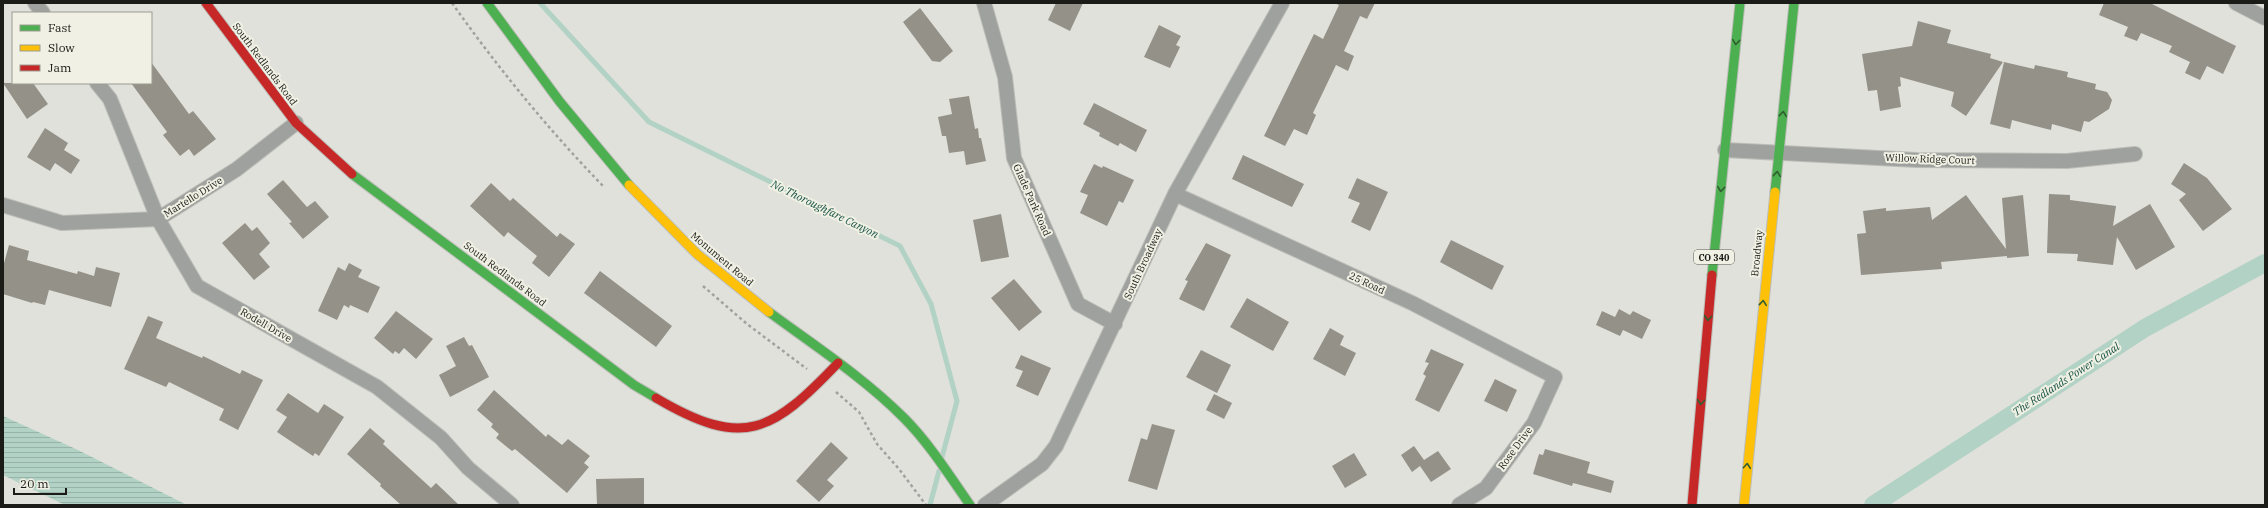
<svg xmlns="http://www.w3.org/2000/svg" width="2268" height="508" font-family="'IBM Plex Serif',serif">
  <style>
    .water { fill: url(#water-rules) }
    .lines { fill: none; stroke-linecap: round; stroke-linejoin: round }
    .stream { stroke: #b2d2c6; stroke-width: 5 }
    .canal { stroke: #b2d2c6; stroke-width: 18 }
    .building { fill: #949188 }
    .street-casing { stroke: #bcbdb8; stroke-width: 16 }
    .fast-casing { stroke: #bcbdb8; stroke-width: 11 }
    .slow-casing { stroke: #bcbdb8; stroke-width: 11 }
    .jam-casing { stroke: #bcbdb8; stroke-width: 11 }
    .path { stroke: #a1a29f; stroke-width: 2.5; stroke-dasharray: 3 3; stroke-linecap: butt }
    .street { stroke: #9fa19e; stroke-width: 14 }
    .fast { stroke: #4caf50; stroke-width: 9 }
    .slow { stroke: #ffc107; stroke-width: 9 }
    .jam { stroke: #c62828; stroke-width: 9 }
    .oneway { stroke: #315e31 }
    .labels { text-anchor: middle; dominant-baseline: central; stroke-width: 4; stroke-linejoin: round; paint-order: stroke }
    .shield { fill: #f0f1e4; stroke: #5b5b54; stroke-width: 1 }
    .shield-label { font-size: 9px; font-weight: bold; fill: #1b1b17 }
    .street-label { font-size: 10px; fill: #1b1b17; stroke: #f0f1e4 }
    .water-label { font-size: 11px; font-style: italic; fill: #175346; stroke: #f0f1e4 }
  </style>
  <defs>
    <pattern id="water-rules" width="6" height="5" patternUnits="userSpaceOnUse"><rect width="6" height="5" fill="#b2d2c6"/><path d="M0 2.5h6" fill="none" stroke="#98b4a9"/></pattern>
  </defs>
  <rect width="100%" height="100%" fill="#e0e1da"/>
  <path class="water" d="M 3,416 L 78,450 L 187,505 L 65,505 L 3,475 Z"/>
  <g class="lines">
    <path class="stream" d="M 540,3 L 649,122 L 900,246 L 931,304 L 957,401 L 942,457
      M 930,505 L 939,471"/>
    <path class="canal" d="M 1873,505 L 2145,328 L 2265,263"/>
  </g>
  <path class="building" d="M 1056,3 L 1083,3 L 1070,31 L 1048,20 Z
    M 1334,3 L 1375,3 L 1367,19 L 1360,16 L 1344,51 L 1354,56 L 1348,71 L 1336,65 L 1313,113 L 1316,115 L 1307,135 L 1294,129 L 1285,146 L 1264,136 L 1314,34 L 1323,39 L 1339,5 Z
    M 2104,3 L 2150,3 L 2236,46 L 2223,74 L 2207,66 L 2200,80 L 2185,73 L 2190,62 L 2169,52 L 2172,46 L 2141,33 L 2137,41 L 2124,36 L 2128,27 L 2099,15 Z
    M 920,8 L 953,51 L 940,62 L 932,61 L 903,22 Z
    M 1918,21 L 1951,30 L 1947,43 L 1991,54 L 1990,58 L 2003,62 L 1966,116 L 1951,106 L 1954,92 L 1900,77 L 1901,86 L 1898,87 L 1901,107 L 1880,111 L 1877,90 L 1868,91 L 1862,54 L 1912,46 Z
    M 1159,25 L 1181,36 L 1176,45 L 1180,47 L 1170,68 L 1144,57 Z
    M 151,62 L 189,114 L 193,111 L 216,139 L 194,156 L 189,149 L 180,156 L 163,135 L 167,132 L 131,83 L 151,83 Z
    M 2004,62 L 2034,69 L 2035,65 L 2068,72 L 2067,77 L 2096,84 L 2095,89 L 2107,92 L 2112,100 L 2109,109 L 2089,122 L 2084,121 L 2081,132 L 2052,124 L 2051,130 L 2012,120 L 2010,129 L 1990,124 Z
    M 3,83 L 33,83 L 48,104 L 27,119 Z
    M 969,96 L 975,129 L 978,128 L 979,138 L 981,138 L 986,161 L 966,165 L 964,151 L 949,153 L 946,136 L 942,136 L 938,117 L 952,114 L 949,99 Z
    M 1094,103 L 1147,130 L 1136,152 L 1120,143 L 1118,146 L 1099,136 L 1100,133 L 1083,124 Z
    M 45,128 L 68,143 L 64,150 L 80,160 L 71,174 L 55,163 L 50,171 L 27,157 Z
    M 1243,155 L 1304,184 L 1292,207 L 1232,179 Z
    M 2184,163 L 2207,178 L 2232,209 L 2203,231 L 2179,200 L 2186,194 L 2171,184 Z
    M 1094,164 L 1102,168 L 1103,166 L 1134,180 L 1123,203 L 1119,201 L 1107,226 L 1080,213 L 1088,195 L 1080,192 Z
    M 1357,178 L 1388,192 L 1370,231 L 1351,222 L 1360,203 L 1348,198 Z
    M 283,180 L 307,207 L 315,201 L 329,217 L 303,239 L 289,223 L 292,222 L 267,194 Z
    M 491,183 L 510,201 L 513,198 L 557,237 L 560,233 L 575,244 L 549,277 L 532,263 L 537,256 L 508,232 L 504,237 L 470,206 Z
    M 2049,194 L 2070,195 L 2070,200 L 2116,206 L 2113,226 L 2150,204 L 2175,247 L 2136,270 L 2117,237 L 2113,265 L 2077,261 L 2078,254 L 2047,253 Z
    M 1966,195 L 2006,249 L 2002,198 L 2023,195 L 2029,256 L 2007,258 L 2007,256 L 1941,262 L 1942,269 L 1861,275 L 1857,234 L 1866,233 L 1863,211 L 1886,208 L 1886,211 L 1930,207 L 1932,220 Z
    M 1001,214 L 1009,257 L 981,262 L 973,220 Z
    M 245,223 L 252,231 L 257,227 L 270,243 L 259,254 L 270,267 L 254,280 L 222,243 Z
    M 1451,240 L 1504,266 L 1492,290 L 1440,262 Z
    M 1206,243 L 1231,255 L 1204,311 L 1179,299 L 1188,281 L 1185,280 Z
    M 9,245 L 29,251 L 27,260 L 77,274 L 78,271 L 94,276 L 96,267 L 120,273 L 111,307 L 49,290 L 45,305 L 33,302 L 32,303 L 3,294 L 3,267 Z
    M 349,263 L 362,270 L 358,277 L 380,287 L 368,313 L 350,305 L 349,308 L 344,305 L 337,320 L 318,311 L 338,267 L 345,271 Z
    M 600,271 L 672,326 L 656,347 L 584,293 Z
    M 1014,279 L 1042,312 L 1019,331 L 991,298 Z
    M 1247,298 L 1289,322 L 1273,351 L 1230,327 Z
    M 1619,309 L 1630,315 L 1633,311 L 1651,320 L 1642,339 L 1623,330 L 1620,336 L 1596,325 L 1602,311 L 1615,317 Z
    M 396,311 L 433,339 L 416,359 L 404,348 L 399,354 L 395,351 L 393,354 L 374,338 Z
    M 148,316 L 163,322 L 156,338 L 202,358 L 203,356 L 240,374 L 242,370 L 263,380 L 238,430 L 219,420 L 224,409 L 169,382 L 166,387 L 124,369 Z
    M 1330,328 L 1344,336 L 1340,345 L 1356,353 L 1345,376 L 1313,359 Z
    M 464,337 L 469,346 L 472,345 L 489,377 L 450,397 L 439,375 L 456,366 L 446,346 Z
    M 1431,349 L 1464,364 L 1439,412 L 1415,400 L 1426,376 L 1423,374 L 1429,363 L 1425,362 Z
    M 1201,350 L 1231,365 L 1217,393 L 1186,377 Z
    M 1021,355 L 1051,368 L 1038,396 L 1016,386 L 1023,371 L 1015,368 Z
    M 1495,379 L 1517,390 L 1507,412 L 1484,401 Z
    M 494,390 L 546,437 L 548,434 L 562,445 L 568,439 L 590,456 L 584,463 L 589,467 L 567,493 L 515,449 L 512,451 L 496,438 L 499,434 L 491,427 L 493,424 L 477,410 Z
    M 288,393 L 318,413 L 324,404 L 344,417 L 319,456 L 315,453 L 313,456 L 277,432 L 287,417 L 276,410 Z
    M 1214,394 L 1232,403 L 1224,419 L 1206,410 Z
    M 1152,424 L 1175,430 L 1157,490 L 1128,481 L 1141,438 L 1147,440 Z
    M 370,428 L 385,441 L 383,444 L 431,488 L 436,483 L 459,505 L 401,505 L 380,486 L 381,484 L 347,454 Z
    M 831,442 L 848,458 L 827,480 L 834,486 L 819,502 L 796,481 Z
    M 1414,446 L 1424,460 L 1438,451 L 1451,469 L 1431,482 L 1420,466 L 1412,472 L 1401,455 Z
    M 1545,449 L 1590,462 L 1587,473 L 1614,481 L 1611,493 L 1573,483 L 1572,486 L 1533,474 L 1539,454 L 1543,455 Z
    M 1354,453 L 1367,475 L 1345,488 L 1332,466 Z
    M 644,478 L 644,505 L 597,505 L 596,479 Z"/>
  <g class="lines">
    <g class="street-casing">
      <path id="street" d="M 35,3 L 43,13
        M 984,3 L 1005,77 L 1014,158 L 1078,304 L 1115,324
        M 2236,3 L 2265,18
        M 97,83 L 110,99 L 158,219 L 197,286 L 377,387 L 441,438 L 468,468 L 512,505
        M 1725,150 L 1917,160 L 2067,161 L 2135,154
        M 1175,194 L 1412,303 L 1555,377 L 1534,423 L 1486,488 L 1459,505
        M 3,205 L 62,223 L 158,219 L 237,169 L 296,123
        M 985,505 L 1042,464 L 1056,446 L 1175,194 L 1282,3"/>
    </g>
    <g class="fast-casing">
      <path id="fast" d="M 487,3 L 560,102 L 629,185
        M 352,174 L 634,385 L 656,398
        M 1775,192 L 1794,3
        M 1712,275 L 1740,3
        M 769,312 C 815,346 863,377 904,418 C 929,443 949,475 970,505"/>
    </g>
    <g class="slow-casing">
      <path id="slow" d="M 629,185 L 697,254 L 769,312
        M 1744,505 L 1775,192"/>
    </g>
    <g class="jam-casing">
      <path id="jam" d="M 206,3 L 296,123 L 352,174
        M 656,398 C 744,450 772,432 838,363
        M 1692,505 L 1712,275"/>
    </g>
    <path class="path" d="M 452,3 C 498,68 548,129 603,186
      M 703,286 L 747,324 L 807,369
      M 836,392 L 859,412 L 877,444 L 899,469 L 926,505"/>
    <use href="#street" class="street"/>
    <use href="#fast" class="fast"/>
    <use href="#slow" class="slow"/>
    <use href="#jam" class="jam"/>
  </g>
  <defs><path id="oneway-chevron" d="M-2-3.5L2.5 0L-2 3.5" fill="none" stroke-width="1.6" stroke-linecap="round" stroke-linejoin="round"/></defs>
  <g class="oneway">
    <use href="#oneway-chevron" transform="translate(1736 42) rotate(96)"/>
    <use href="#oneway-chevron" transform="translate(1783 114) rotate(-84)"/>
    <use href="#oneway-chevron" transform="translate(1777 174) rotate(-84)"/>
    <use href="#oneway-chevron" transform="translate(1721 189) rotate(96)"/>
    <use href="#oneway-chevron" transform="translate(1763 303) rotate(-84)"/>
    <use href="#oneway-chevron" transform="translate(1708 318) rotate(95)"/>
    <use href="#oneway-chevron" transform="translate(1701 402) rotate(95)"/>
    <use href="#oneway-chevron" transform="translate(1747 466) rotate(-85)"/>
  </g>
  <g class="labels">
    <rect class="shield" x="1694" y="250" width="40" height="14" rx="3"/>
    <g class="shield-label">
      <text x="1714" y="257">CO 340</text>
    </g>
    <g class="street-label">
      <text transform="translate(265 64) rotate(53)">South Redlands Road</text>
      <text transform="translate(1930 159) rotate(2)">Willow Ridge Court</text>
      <text transform="translate(193 197) rotate(-32)">Martello Drive</text>
      <text transform="translate(1032 200) rotate(66)">Glade Park Road</text>
      <text transform="translate(1757 253) rotate(-84)">Broadway</text>
      <text transform="translate(722 259) rotate(40)">Monument Road</text>
      <text transform="translate(1143 264) rotate(-65)">South Broadway</text>
      <text transform="translate(505 274) rotate(37)">South Redlands Road</text>
      <text transform="translate(1367 283) rotate(25)">25 Road</text>
      <text transform="translate(266 325) rotate(30)">Rodell Drive</text>
      <text transform="translate(1515 448) rotate(-54)">Rose Drive</text>
    </g>
    <g class="water-label">
      <text transform="translate(825 209) rotate(26)">No Thoroughfare Canyon</text>
      <text transform="translate(2066 379) rotate(-33)">The Redlands Power Canal</text>
    </g>
  </g>
  <rect width="2268" height="508" fill="none" stroke="#1b1b17" stroke-width="8"/>
  <rect x="12" y="12" width="140" height="72" fill="#f0f1e4" stroke="#9b9b92"/>
  <rect x="20" y="25" width="20" height="6" fill="#4caf50" stroke="#9b9b92"/>
  <text x="48" y="32" font-size="12" fill="#1b1b17">Fast</text>
  <rect x="20" y="45" width="20" height="6" fill="#ffc107" stroke="#9b9b92"/>
  <text x="48" y="52" font-size="12" fill="#1b1b17">Slow</text>
  <rect x="20" y="65" width="20" height="6" fill="#c62828" stroke="#9b9b92"/>
  <text x="48" y="72" font-size="12" fill="#1b1b17">Jam</text>
  <path d="M14 488v6h52v-6" fill="none" stroke="#1b1b17" stroke-width="2"/>
  <text x="20" y="488" font-size="12" fill="#1b1b17" stroke="#f0f1e4" stroke-width="3" paint-order="stroke">20 m</text>
</svg>
